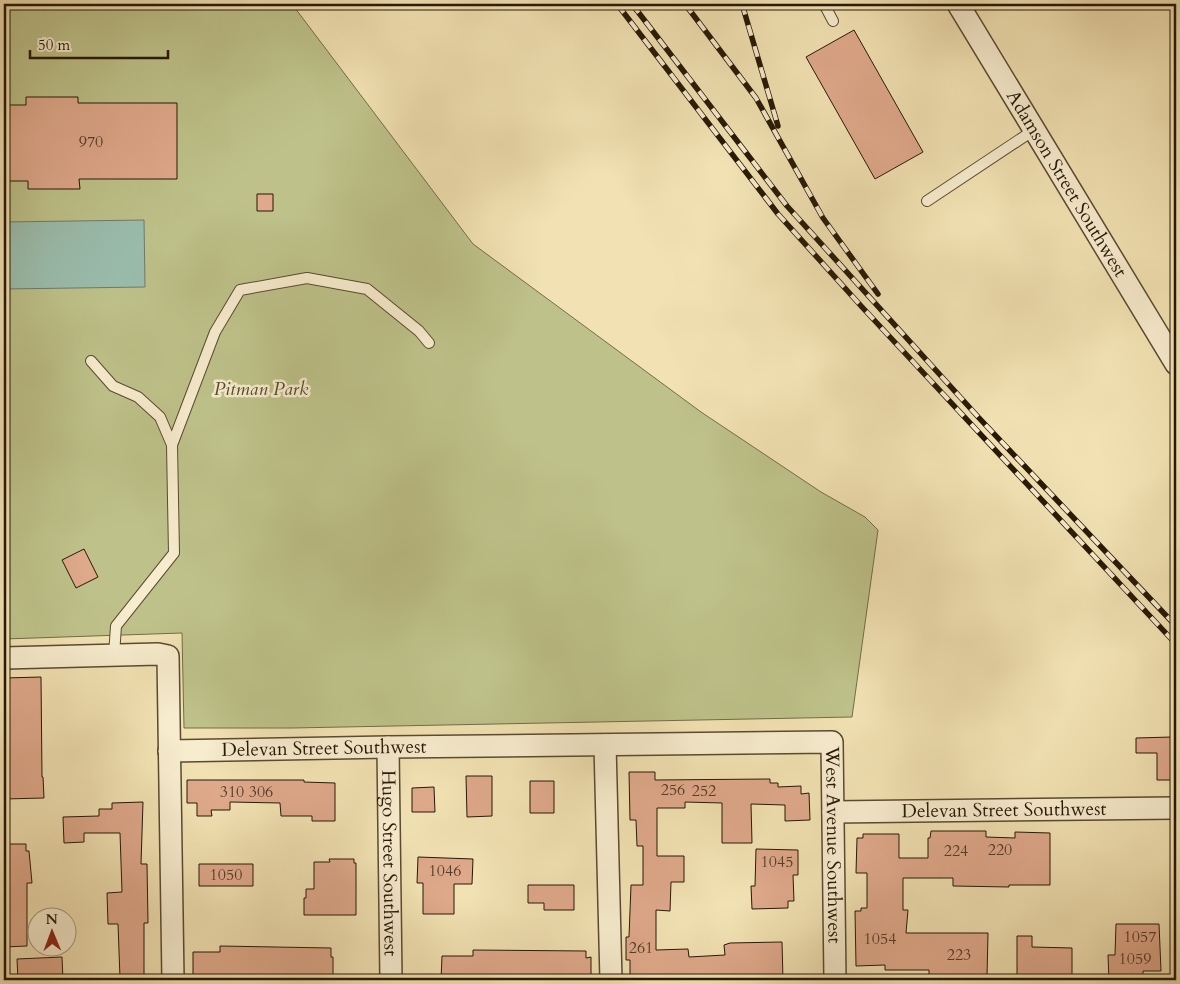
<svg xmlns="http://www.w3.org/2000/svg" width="1180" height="984" font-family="Cardo,serif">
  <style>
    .green { fill: #bec28a; stroke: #726d48 }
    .water { fill: #9bbeae; stroke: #6d7c6b }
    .building { fill: #dfa98b; stroke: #271806 }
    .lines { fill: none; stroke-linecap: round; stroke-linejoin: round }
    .lane-casing { stroke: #5a4a31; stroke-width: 12 }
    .street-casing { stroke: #5a4a31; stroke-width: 24 }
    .lane { stroke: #f7ecce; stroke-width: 10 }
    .street { stroke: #f7ecce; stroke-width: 21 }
    .rail-casing { stroke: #271806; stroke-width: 5.5 }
    .rail { stroke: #f7ecce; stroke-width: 4; stroke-dasharray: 11; stroke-linecap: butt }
    .labels { text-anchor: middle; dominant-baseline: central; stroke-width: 5; stroke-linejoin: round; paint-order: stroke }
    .number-label { font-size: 16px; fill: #553c27 }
    .street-label { font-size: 19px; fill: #271806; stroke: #f7ecce }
    .park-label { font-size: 19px; font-style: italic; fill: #544b2e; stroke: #f7ecce }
  </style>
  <rect width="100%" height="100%" fill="#f2e2b3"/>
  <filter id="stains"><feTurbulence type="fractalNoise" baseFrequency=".004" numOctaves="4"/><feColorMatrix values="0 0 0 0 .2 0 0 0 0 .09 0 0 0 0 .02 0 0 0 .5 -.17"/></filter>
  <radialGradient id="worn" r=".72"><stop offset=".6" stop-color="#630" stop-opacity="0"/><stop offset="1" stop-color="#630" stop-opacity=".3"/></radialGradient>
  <path class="green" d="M 4,4 L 292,4 L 473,244 L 701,412 L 821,492 L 865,517 L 878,530 L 852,717 L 292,728 L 184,728 L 182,633 L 4,639 Z"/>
  <path class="water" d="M 144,220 L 145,287 L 4,289 L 4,222 Z"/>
  <path class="building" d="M 854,30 L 923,152 L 875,179 L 806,57 Z
    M 26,97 L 78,97 L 78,103 L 177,103 L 177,179 L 79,179 L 80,189 L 28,189 L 28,181 L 5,181 L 5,105 L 26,105 Z
    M 257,194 L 273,194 L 273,211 L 257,211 Z
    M 84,549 L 98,577 L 76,588 L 62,560 Z
    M 41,677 L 42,777 L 43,777 L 44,798 L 4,799 L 4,678 Z
    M 1172,737 L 1171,780 L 1157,780 L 1157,753 L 1136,753 L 1136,738 Z
    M 629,772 L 655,772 L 655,780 L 770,779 L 770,783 L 778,783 L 778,787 L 801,786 L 801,794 L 809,793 L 810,820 L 785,821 L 785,805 L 751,804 L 752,843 L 722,843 L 722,803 L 685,802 L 685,808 L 657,808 L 657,856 L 684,856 L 684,882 L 671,882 L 670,911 L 656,910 L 656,950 L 688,949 L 689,957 L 725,955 L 724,945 L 730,943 L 782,942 L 783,980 L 630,980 L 630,960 L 626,960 L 626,937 L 629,937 L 631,885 L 643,885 L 643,846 L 637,846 L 636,820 L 630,820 Z
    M 466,776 L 492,776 L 492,816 L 467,817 Z
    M 187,780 L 304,780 L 304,782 L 335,783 L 335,821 L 312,821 L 312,816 L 281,816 L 280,803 L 230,802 L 230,810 L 211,810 L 212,816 L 197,816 L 197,803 L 187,803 Z
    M 530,781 L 554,781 L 554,813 L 530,813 Z
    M 434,787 L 435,812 L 412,812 L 412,788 Z
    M 143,802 L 141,864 L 147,864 L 148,923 L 144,923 L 144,977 L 120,978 L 118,924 L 108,924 L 107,893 L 122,892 L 120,833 L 84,833 L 84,842 L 64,843 L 63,817 L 99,816 L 99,809 L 112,809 L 112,803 Z
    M 931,831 L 986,831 L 986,837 L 1015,838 L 1015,832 L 1050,833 L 1050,885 L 1009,885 L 1009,887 L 953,886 L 953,878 L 903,878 L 903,910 L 908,910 L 906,933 L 988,933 L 987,977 L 929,978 L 929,970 L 885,970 L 885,965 L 856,966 L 855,911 L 861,911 L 861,908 L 867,908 L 867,873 L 856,873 L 857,838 L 863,838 L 863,834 L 899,834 L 899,858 L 928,858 L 928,838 L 930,838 Z
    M 4,844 L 26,844 L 26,851 L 29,851 L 32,883 L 27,883 L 27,946 L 4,947 Z
    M 756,849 L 798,850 L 798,875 L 793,875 L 794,901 L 788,901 L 788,908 L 752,909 L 751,886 L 755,886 Z
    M 418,857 L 473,859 L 472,884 L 454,884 L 454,914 L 423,914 L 423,883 L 417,883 Z
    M 329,859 L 354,859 L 354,863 L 356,863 L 356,915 L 304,915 L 304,898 L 306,898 L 306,889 L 314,889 L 314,862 L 330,862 Z
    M 199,864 L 253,864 L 253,886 L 199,886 Z
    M 528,885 L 574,885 L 574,910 L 544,910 L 544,903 L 528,903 Z
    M 1116,924 L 1159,924 L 1161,971 L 1143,971 L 1143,980 L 1109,980 L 1108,955 L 1115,955 Z
    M 1017,936 L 1032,936 L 1032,947 L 1072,948 L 1072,980 L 1017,980 Z
    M 220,946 L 331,948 L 331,957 L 333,957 L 333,980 L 193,980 L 193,952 L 220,952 Z
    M 473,950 L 586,951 L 586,958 L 591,957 L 591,980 L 441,980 L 442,956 L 473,956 Z
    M 62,957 L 63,980 L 18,980 L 17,959 Z"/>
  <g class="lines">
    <g class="lane-casing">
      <path id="lane" d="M 824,4 L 833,21
        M 927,201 L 1034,130
        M 91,361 L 113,386 L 138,397 L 160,417 L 172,445 L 174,553 L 116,626 L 114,655
        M 172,445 L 215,332 L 240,290 L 307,278 L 367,289 L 419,331 L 429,343"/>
    </g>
    <g class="street-casing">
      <g id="street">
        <path id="s1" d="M 958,4 L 1176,364"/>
        <path d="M 4,658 L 158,654 L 168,656 L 173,980"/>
        <path d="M 605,745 L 611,980"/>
        <path id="s2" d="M 388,747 L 391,980"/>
        <path id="s3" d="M 169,751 L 388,747 L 832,742 L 835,980"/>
        <path id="s4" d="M 833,812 L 1176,808"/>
      </g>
    </g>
    <use href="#lane" class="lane"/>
    <use href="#street" class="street"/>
    <g class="rail-casing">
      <path id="rail" d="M 617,4 L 778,214 L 862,307 L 1176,644
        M 632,4 L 787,206 L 980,419 L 1176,626
        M 685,4 L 756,98 L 823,218 L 878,294
        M 742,4 L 778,126"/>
    </g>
    <use href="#rail" class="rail"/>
  </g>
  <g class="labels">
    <g class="number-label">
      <text x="91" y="142">970</text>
      <text x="673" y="790">256</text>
      <text x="704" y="791">252</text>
      <text x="232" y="792">310</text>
      <text x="261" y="792">306</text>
      <text x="1000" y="850">220</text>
      <text x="956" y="851">224</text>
      <text x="777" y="862">1045</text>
      <text x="445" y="871">1046</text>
      <text x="226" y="875">1050</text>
      <text x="1140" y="937">1057</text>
      <text x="880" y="939">1054</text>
      <text x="641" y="948">261</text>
      <text x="959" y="955">223</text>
      <text x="1135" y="959">1059</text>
    </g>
    <g class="street-label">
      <text stroke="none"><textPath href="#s1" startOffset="210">Adamson Street Southwest</textPath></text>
      <text stroke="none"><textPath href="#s3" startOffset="155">Delevan Street Southwest</textPath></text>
      <text stroke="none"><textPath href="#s4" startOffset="171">Delevan Street Southwest</textPath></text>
      <text stroke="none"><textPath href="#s3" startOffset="766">West Avenue Southwest</textPath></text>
      <text stroke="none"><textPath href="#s2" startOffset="116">Hugo Street Southwest</textPath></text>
    </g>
    <g class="park-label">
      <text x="261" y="389">Pitman Park</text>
    </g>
  </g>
  <rect width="1180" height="984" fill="none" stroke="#f2e2b3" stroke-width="20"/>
  <rect x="5" y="5" width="1170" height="974" fill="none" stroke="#271806" stroke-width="2.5"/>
  <rect x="10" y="10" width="1160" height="964" fill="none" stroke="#271806"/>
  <g transform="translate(52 932) rotate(359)"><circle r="24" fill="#f7ecce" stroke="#a4977e"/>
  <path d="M0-4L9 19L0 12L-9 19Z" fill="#8f2418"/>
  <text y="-8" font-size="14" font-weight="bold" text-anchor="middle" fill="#271806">N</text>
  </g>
  <path d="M30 50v8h138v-8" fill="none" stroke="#271806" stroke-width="2.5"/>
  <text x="38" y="50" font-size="15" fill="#271806" stroke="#f7ecce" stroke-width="4" paint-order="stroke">50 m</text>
  <rect width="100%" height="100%" filter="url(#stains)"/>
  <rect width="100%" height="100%" fill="url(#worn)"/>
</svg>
